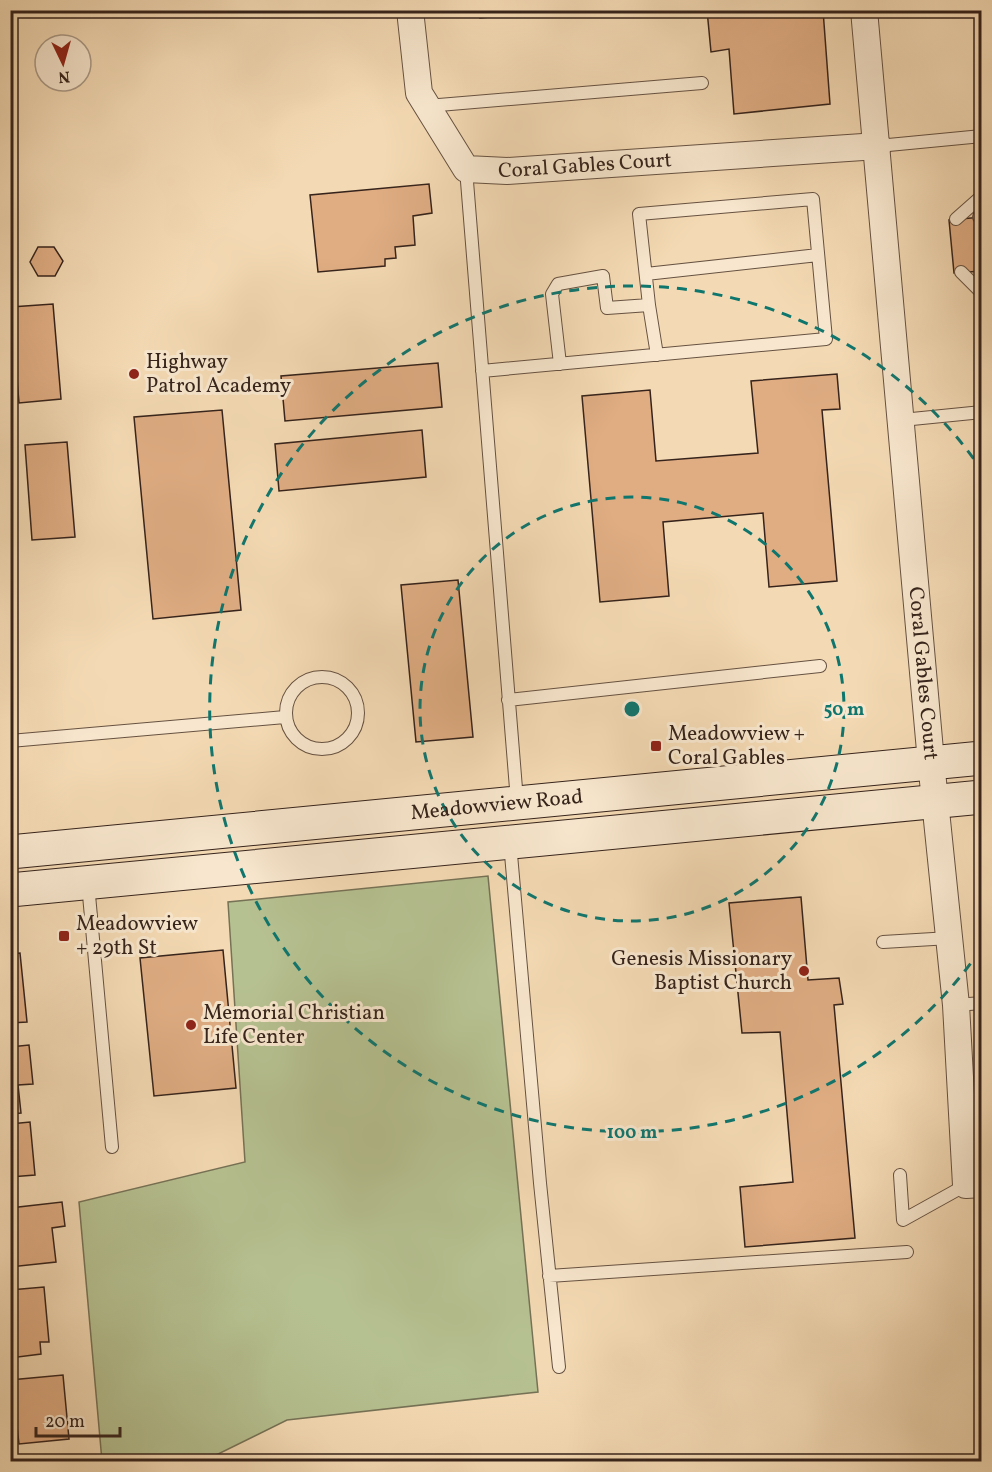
<svg xmlns="http://www.w3.org/2000/svg" width="992" height="1472" font-family="Vollkorn,serif">
  <style>
    .green { fill: #b6c191; stroke: #767256; stroke-width: 1.5 }
    .building { fill: #e0ad83; stroke: #36231b; stroke-width: 1.5 }
    .lines { fill: none; stroke-linecap: round; stroke-linejoin: round }
    .lane-casing { stroke: #665141; stroke-width: 14 }
    .street-casing { stroke: #665141; stroke-width: 28 }
    .secondary-casing { stroke: #36231b; stroke-width: 35 }
    .lane { stroke: #f8e7ce; stroke-width: 12 }
    .street { stroke: #f8e7ce; stroke-width: 26 }
    .secondary { stroke: #f8e7ce; stroke-width: 33 }
    .ring { fill: none; stroke: #0f766e; stroke-width: 3; stroke-dasharray: 10 8 }
    .poi-dot { fill: #8f2418; stroke: #f8e7ce; stroke-width: 2 }
    .labels { text-anchor: middle; dominant-baseline: central; stroke-width: 6; stroke-linejoin: round; paint-order: stroke }
    .street-label { font-size: 21px; fill: #36231b; stroke: #f8e7ce }
    .poi-label { font-size: 21px; fill: #36231b; stroke: #f8e7ce; text-anchor: start }
    .centre { fill: #0f766e; stroke: #f8e7ce; stroke-width: 3 }
    .ring-label { font-size: 18px; text-anchor: middle; font-weight: bold; fill: #0f766e; stroke: #f8e7ce; stroke-width: 6; stroke-linejoin: round; paint-order: stroke }
  </style>
  <rect width="100%" height="100%" fill="#f4dab4"/>
  <filter id="stains"><feTurbulence type="fractalNoise" baseFrequency=".00333" numOctaves="4"/><feColorMatrix values="0 0 0 0 .2 0 0 0 0 .09 0 0 0 0 .02 0 0 0 .5 -.17"/></filter>
  <radialGradient id="worn" r=".72"><stop offset=".6" stop-color="#630" stop-opacity="0"/><stop offset="1" stop-color="#630" stop-opacity=".3"/></radialGradient>
  <path class="green" d="M 488,876 L 538,1392 L 287,1420 L 204,1461 L 102,1461 L 79,1202 L 245,1162 L 228,902 Z"/>
  <path class="building" d="M 479,10 L 564,10 L 480,18 Z
    M 707,10 L 823,10 L 830,104 L 734,114 L 729,49 L 711,52 Z
    M 429,184 L 432,213 L 413,216 L 415,245 L 395,247 L 396,258 L 385,259 L 385,266 L 318,272 L 310,195 Z
    M 982,217 L 982,271 L 954,273 L 949,220 Z
    M 38,247 L 54,247 L 63,261 L 55,276 L 38,276 L 30,262 Z
    M 53,304 L 61,399 L 19,403 L 11,307 Z
    M 438,363 L 442,407 L 285,421 L 281,376 Z
    M 837,374 L 840,409 L 822,410 L 837,581 L 769,587 L 763,513 L 663,522 L 669,596 L 600,602 L 582,396 L 650,390 L 656,461 L 758,453 L 751,381 Z
    M 222,410 L 241,610 L 153,619 L 134,417 Z
    M 422,430 L 426,477 L 279,491 L 275,444 Z
    M 67,442 L 75,537 L 32,540 L 25,445 Z
    M 458,580 L 473,737 L 416,742 L 401,585 Z
    M 801,897 L 808,980 L 839,978 L 843,1004 L 834,1005 L 855,1238 L 745,1247 L 740,1187 L 793,1182 L 780,1032 L 742,1033 L 729,903 Z
    M 223,950 L 236,1088 L 154,1096 L 140,958 Z
    M 20,953 L 27,1022 L 10,1023 L 10,954 Z
    M 29,1045 L 33,1084 L 18,1085 L 21,1113 L 10,1114 L 10,1047 Z
    M 30,1122 L 35,1175 L 10,1177 L 10,1124 Z
    M 62,1202 L 65,1226 L 52,1228 L 56,1262 L 10,1267 L 10,1208 Z
    M 44,1287 L 49,1342 L 40,1342 L 41,1354 L 10,1358 L 10,1290 Z
    M 63,1375 L 69,1439 L 19,1444 L 15,1410 L 10,1410 L 10,1380 Z"/>
  <g class="lines">
    <g class="lane-casing">
      <path id="lane" d="M 427,106 L 702,83
        M 878,146 L 982,136
        M 466,169 L 517,801
        M 979,217 L 982,214
        M 956,219 L 982,196
        M 961,272 L 982,293
        M 646,274 L 818,255
        M 649,305 L 657,355
        M 482,371 C 596,361 711,350 826,339 L 813,199 L 639,214 L 649,305 L 607,308 L 603,276 L 558,284 L 552,294 L 560,364
        M 902,420 L 982,412
        M286 713a36 36 0 1 1 72 0a36 36 0 1 1-72 0Z
        M 508,700 L 820,666
        M 10,741 L 285,717
        M 510,843 L 540,1183 L 559,1367
        M 88,884 L 112,1147
        M 883,942 L 950,938
        M 956,1005 L 982,1003
        M 900,1175 L 903,1220 L 966,1185
        M 549,1276 L 907,1252"/>
    </g>
    <g class="street-casing">
      <g id="street">
        <path id="s1" d="M 410,10 L 419,93 L 466,169 L 507,171 L 878,146"/>
        <path id="s2" d="M 864,10 L 931,762 L 956,1005 L 966,1185 L 982,1184"/>
      </g>
    </g>
    <g class="secondary-casing">
      <g id="secondary">
        <path id="s3" d="M 10,852 L 982,758"/>
        <path d="M 10,890 L 982,797"/>
      </g>
    </g>
    <use href="#lane" class="lane"/>
    <use href="#street" class="street"/>
    <use href="#secondary" class="secondary"/>
  </g>
  <g class="ring">
    <circle cx="632" cy="709" r="212"/>
    <path d="M981 949A423 423 0 1 1 981 469"/>
  </g>
  <g class="poi-dot">
    <circle cx="134" cy="374" r="6"/>
    <rect x="650" y="740" width="12" height="12" rx="3"/>
    <rect x="58" y="930" width="12" height="12" rx="3"/>
    <circle cx="804" cy="971" r="6"/>
    <circle cx="191" cy="1025" r="6"/>
  </g>
  <g class="labels">
    <g class="street-label">
      <text stroke="none"><textPath href="#s1" startOffset="292">Coral Gables Court</textPath></text>
      <text stroke="none"><textPath href="#s2" startOffset="666">Coral Gables Court</textPath></text>
      <text stroke="none"><textPath href="#s3" startOffset="489">Meadowview Road</textPath></text>
    </g>
    <g class="poi-label">
      <text x="146" y="362">Highway<tspan x="146" dy="24">Patrol Academy</tspan></text>
      <text x="668" y="734">Meadowview +<tspan x="668" dy="24">Coral Gables</tspan></text>
      <text x="76" y="924">Meadowview<tspan x="76" dy="24">+ 29th St</tspan></text>
      <text x="792" y="959" text-anchor="end">Genesis Missionary<tspan x="792" dy="24">Baptist Church</tspan></text>
      <text x="203" y="1013">Memorial Christian<tspan x="203" dy="24">Life Center</tspan></text>
    </g>
  </g>
  <circle cx="632" cy="709" r="9" class="centre"/>
  <g class="ring-label">
    <text x="844" y="715">50 m</text>
    <text x="632" y="1138">100 m</text>
  </g>
  <rect width="992" height="1472" fill="none" stroke="#f4dab4" stroke-width="36"/>
  <rect x="12" y="12" width="968" height="1448" fill="none" stroke="#36231b" stroke-width="3"/>
  <rect x="18" y="18" width="956" height="1436" fill="none" stroke="#36231b" stroke-width="1.5"/>
  <g transform="translate(63 63) rotate(175)"><circle r="28" fill="#f8e7ce" stroke="#aa9986" stroke-width="1.5"/>
  <path d="M0-4.5L10 22L0 15L-10 22Z" fill="#8f2418"/>
  <text y="-9" font-size="16" font-weight="bold" text-anchor="middle" fill="#36231b">N</text>
  </g>
  <path d="M36 1427v9h84v-9" fill="none" stroke="#36231b" stroke-width="3"/>
  <text x="45" y="1427" font-size="18" fill="#36231b" stroke="#f8e7ce" stroke-width="4.5" paint-order="stroke">20 m</text>
  <rect width="100%" height="100%" filter="url(#stains)"/>
  <rect width="100%" height="100%" fill="url(#worn)"/>
</svg>
